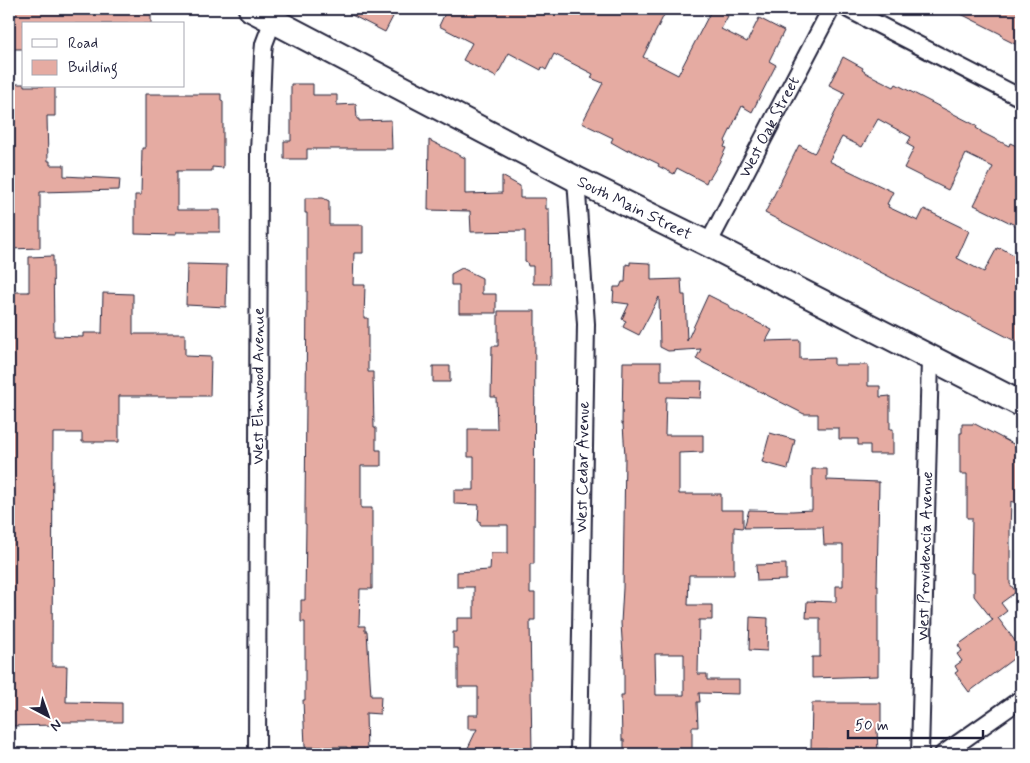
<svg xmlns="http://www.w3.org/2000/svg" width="1030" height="763" font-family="Mynerve,sans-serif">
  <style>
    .building { fill: #e5aba2; stroke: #22223b; fill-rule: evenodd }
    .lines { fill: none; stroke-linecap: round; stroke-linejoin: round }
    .minor-casing { stroke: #22223b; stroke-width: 20 }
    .secondary-casing { stroke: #22223b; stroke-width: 28 }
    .minor { stroke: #fff; stroke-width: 16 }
    .secondary { stroke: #fff; stroke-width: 24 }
    .labels { text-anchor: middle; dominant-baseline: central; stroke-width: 4; stroke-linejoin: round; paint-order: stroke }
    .street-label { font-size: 16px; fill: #22223b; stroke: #fff }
  </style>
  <rect width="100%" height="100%" fill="#fff"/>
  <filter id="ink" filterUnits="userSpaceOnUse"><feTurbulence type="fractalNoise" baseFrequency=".02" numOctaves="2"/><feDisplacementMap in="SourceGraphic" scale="10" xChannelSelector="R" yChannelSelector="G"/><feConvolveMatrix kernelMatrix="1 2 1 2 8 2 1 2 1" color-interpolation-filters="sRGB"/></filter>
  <g filter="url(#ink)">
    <path class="building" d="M 9,9 L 151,9 L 151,24 L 24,24 L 24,49 L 9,49 Z
      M 340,9 L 397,9 L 385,32 Z
      M 447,9 L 667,9 L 643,57 L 678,75 L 712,9 L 728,16 L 721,29 L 747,42 L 759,18 L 784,31 L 769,61 L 776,65 L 752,112 L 742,106 L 725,141 L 726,142 L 724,147 L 726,148 L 719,163 L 710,178 L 708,178 L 706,183 L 677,168 L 674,174 L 658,166 L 659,164 L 628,149 L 627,151 L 611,142 L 613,138 L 582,123 L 603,83 L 591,78 L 593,74 L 554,54 L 546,70 L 542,67 L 541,70 L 509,53 L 496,77 L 463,60 L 472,43 L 439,26 Z
      M 951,9 L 1016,9 L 1021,12 L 1021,47 L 1003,38 L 1001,34 Z
      M 843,57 L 863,68 L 862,70 L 868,74 L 894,87 L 896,84 L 977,126 L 976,128 L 981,131 L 981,132 L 1009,146 L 1010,143 L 1021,148 L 1021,228 L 974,205 L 993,167 L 966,154 L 948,190 L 904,168 L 914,148 L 907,144 L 911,137 L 878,119 L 862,147 L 842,137 L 829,161 L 893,192 L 887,204 L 889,205 L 888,207 L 918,221 L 924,209 L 969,231 L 957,258 L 980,270 L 984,272 L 997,248 L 1000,249 L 1001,248 L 1021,259 L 1021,332 L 1017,342 L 765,213 L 799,145 L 814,153 L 815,152 L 845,93 L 829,85 Z
      M 9,84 L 24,84 L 24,86 L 55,86 L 55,116 L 47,116 L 48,161 L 50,161 L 50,165 L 64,165 L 64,176 L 120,179 L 119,190 L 40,192 L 40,248 L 9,249 Z
      M 291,84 L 313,84 L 313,95 L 337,95 L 337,105 L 356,104 L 357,119 L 359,119 L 359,121 L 391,120 L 392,149 L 307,149 L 307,159 L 284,159 L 284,141 L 291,141 Z
      M 145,94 L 221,94 L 221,100 L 223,101 L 223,168 L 212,167 L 212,171 L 177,171 L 177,210 L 220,210 L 220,232 L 176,232 L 176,235 L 135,234 L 135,195 L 141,195 L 142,148 L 145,148 Z
      M 429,140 L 465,158 L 465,194 L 502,193 L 502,176 L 520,186 L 520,198 L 546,198 L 546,209 L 549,209 L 550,284 L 533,284 L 533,266 L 528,266 L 527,262 L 525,261 L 525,231 L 471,232 L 470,211 L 428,210 Z
      M 305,198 L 323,198 L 329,201 L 329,225 L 363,225 L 363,253 L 354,253 L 353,285 L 365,285 L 364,318 L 368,318 L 368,372 L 373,372 L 373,375 L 374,428 L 376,428 L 376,450 L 381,450 L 381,466 L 361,466 L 361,508 L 372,508 L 372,589 L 360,589 L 359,626 L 365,626 L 365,631 L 367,631 L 371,696 L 381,696 L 380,714 L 366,713 L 367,753 L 365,754 L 347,754 L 347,747 L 305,747 L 303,700 L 305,700 L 305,622 L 301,622 L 301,600 L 305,600 L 306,524 L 305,524 L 305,509 L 307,295 L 307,213 L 305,213 Z
      M 53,256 L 54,336 L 83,337 L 83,333 L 102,333 L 103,293 L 133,294 L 133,334 L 185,334 L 185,356 L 211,357 L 210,396 L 119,396 L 119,442 L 82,442 L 82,433 L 53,433 L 52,666 L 67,666 L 66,702 L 122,703 L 122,722 L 54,722 L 54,725 L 9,726 L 9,292 L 29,292 L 29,257 Z
      M 630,262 L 649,263 L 651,264 L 651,280 L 681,279 L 682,295 L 685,295 L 687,341 L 708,295 L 730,306 L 729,308 L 772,330 L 766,341 L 800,340 L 800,359 L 834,358 L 834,365 L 868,365 L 868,386 L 880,386 L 880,397 L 890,396 L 890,429 L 893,429 L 893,454 L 870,454 L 870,445 L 858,445 L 858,439 L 839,439 L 839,428 L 818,428 L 818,414 L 804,414 L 696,359 L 701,349 L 668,351 L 660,347 L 659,297 L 639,335 L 623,327 L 626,321 L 622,319 L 629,304 L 613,302 L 614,287 L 620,287 L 622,282 L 625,282 L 626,264 L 630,265 Z
      M 187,264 L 227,265 L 226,307 L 186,305 Z
      M 462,268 L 482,278 L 482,294 L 496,294 L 496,313 L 459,313 L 459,285 L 451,285 L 451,274 Z
      M 498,311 L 535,311 L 534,564 L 530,564 L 530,593 L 535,593 L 535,620 L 530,620 L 532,754 L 465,754 L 477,729 L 468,729 L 468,715 L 478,715 L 478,687 L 458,687 L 458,648 L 453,648 L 453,632 L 457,632 L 457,618 L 474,618 L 474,587 L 457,587 L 457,572 L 490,570 L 491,553 L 508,553 L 508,525 L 480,525 L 480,521 L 478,521 L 479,505 L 454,504 L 454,490 L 474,490 L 474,457 L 468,457 L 468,429 L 497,429 L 496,397 L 491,397 L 492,346 L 498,346 Z
      M 623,362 L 661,362 L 661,381 L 702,381 L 701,398 L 666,397 L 665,435 L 703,435 L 703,452 L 679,453 L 679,494 L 721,494 L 721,510 L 743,510 L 743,528 L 734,527 L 734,575 L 689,575 L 688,605 L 712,605 L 712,620 L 699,620 L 698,674 L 707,674 L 707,680 L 739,680 L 739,694 L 699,693 L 700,702 L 697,702 L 698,727 L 692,727 L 692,754 L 624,754 L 624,740 L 622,740 L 621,695 L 624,695 L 624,670 L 621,623 L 623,588 L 625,456 L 623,424 L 622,424 ZM 655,654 L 684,654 L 684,695 L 656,695 Z
      M 433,366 L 450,366 L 450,382 L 433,382 Z
      M 962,424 L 975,424 L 1021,448 L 1021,506 L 1011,501 L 1010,529 L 1010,584 L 1016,592 L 1001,603 L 1007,611 L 998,618 L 1021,649 L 1021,653 L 969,692 L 955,673 L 958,671 L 955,666 L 962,661 L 957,654 L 962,651 L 958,645 L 993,620 L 974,596 L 974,573 L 971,573 L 972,518 L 967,518 L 967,474 L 960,474 L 960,433 L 962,433 Z
      M 770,433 L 795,440 L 788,469 L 762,462 Z
      M 812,469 L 827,469 L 827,480 L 879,482 L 877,586 L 878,586 L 878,676 L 812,678 L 812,657 L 820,657 L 820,618 L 806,618 L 807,601 L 836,602 L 836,586 L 843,586 L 843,545 L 824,545 L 823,527 L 744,528 L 749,510 L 792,511 L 812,510 Z
      M 786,564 L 786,580 L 757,581 L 756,565 Z
      M 750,617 L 768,618 L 767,651 L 749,650 Z
      M 812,703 L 881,703 L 881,728 L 877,728 L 878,754 L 827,754 L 827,748 L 811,748 Z"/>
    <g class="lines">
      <g class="minor-casing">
        <g id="minor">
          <path d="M 848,9 L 1021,98"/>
          <path d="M 576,179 L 586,324 L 579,754"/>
          <path id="s1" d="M 708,244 L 831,9"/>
          <path id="s2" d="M 257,754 L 259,153 L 263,54 L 264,44 L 273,20"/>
          <path id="s3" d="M 920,754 L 930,359"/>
          <path d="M 943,754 L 1021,699"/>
        </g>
      </g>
      <g class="secondary-casing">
        <g id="secondary">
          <path id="s4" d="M 251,9 L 576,179 L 708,244 L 1021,404"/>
        </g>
      </g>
      <use href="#minor" class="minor"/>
      <use href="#secondary" class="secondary"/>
    </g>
  </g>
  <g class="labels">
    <g class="street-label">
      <text stroke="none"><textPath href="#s1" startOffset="132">West Oak Street</textPath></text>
      <text stroke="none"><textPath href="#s4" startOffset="432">South Main Street</textPath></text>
      <text stroke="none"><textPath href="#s2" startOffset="368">West Elmwood Avenue</textPath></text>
      <text transform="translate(583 467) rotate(-89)">West Cedar Avenue</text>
      <text stroke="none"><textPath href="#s3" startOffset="198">West Providencia Avenue</textPath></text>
    </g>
  </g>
  <rect width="1030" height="763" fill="none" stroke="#fff" stroke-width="30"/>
  <rect x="15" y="15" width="1000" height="733" fill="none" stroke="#22223b" stroke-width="2" filter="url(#ink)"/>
  <rect x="22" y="22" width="162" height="65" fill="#ffffff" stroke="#a7a7b1"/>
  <rect x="32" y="39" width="25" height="8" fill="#ffffff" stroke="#a7a7b1"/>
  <text x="68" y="48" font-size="15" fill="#22223b">Road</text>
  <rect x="32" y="60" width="25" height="15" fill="#e5aba2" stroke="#a7a7b1"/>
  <text x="68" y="72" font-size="15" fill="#22223b">Building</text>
  <g transform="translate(48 716) rotate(139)" stroke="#ffffff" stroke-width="4" paint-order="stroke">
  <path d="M0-4L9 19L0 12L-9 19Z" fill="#22223b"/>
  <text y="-8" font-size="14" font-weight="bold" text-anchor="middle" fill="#22223b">N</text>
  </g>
  <path d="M848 730v8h135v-8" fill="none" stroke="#22223b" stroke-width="2.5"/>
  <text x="855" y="730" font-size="15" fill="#22223b" stroke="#ffffff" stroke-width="4" paint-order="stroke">50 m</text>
</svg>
